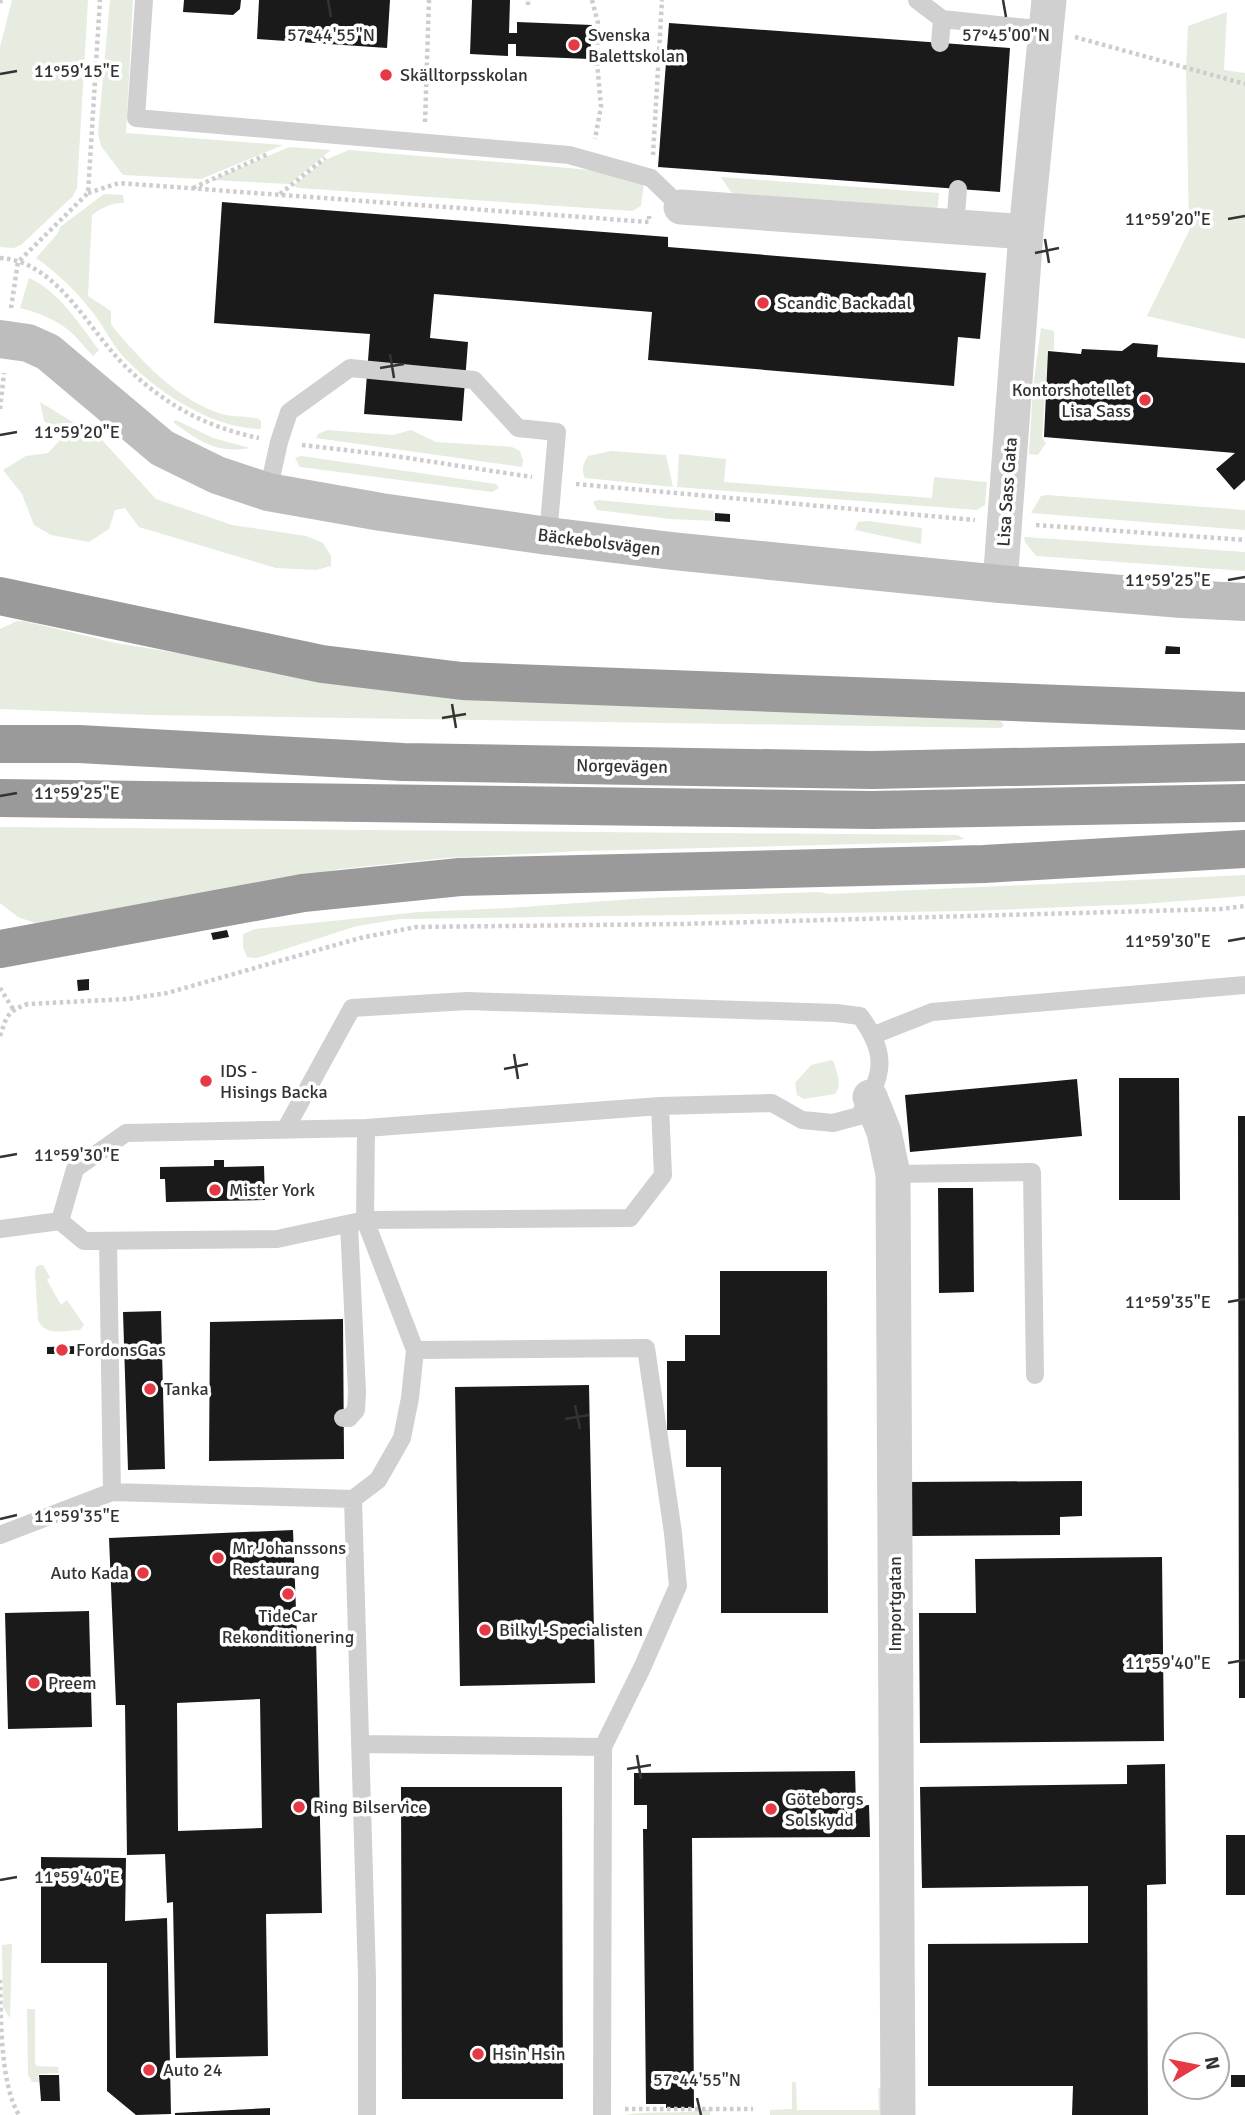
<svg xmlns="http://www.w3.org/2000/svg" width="1245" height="2115" font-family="Signika,sans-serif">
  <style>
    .green { fill: #e6ecdf }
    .building { fill: #1a1a1a; fill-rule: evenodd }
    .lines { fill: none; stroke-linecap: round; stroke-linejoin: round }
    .path { stroke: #cdcdcd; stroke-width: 4.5; stroke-dasharray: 3.5 3.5; stroke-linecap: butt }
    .lane { stroke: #d0d0d0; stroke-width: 18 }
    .street { stroke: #d0d0d0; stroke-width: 35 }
    .secondary { stroke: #bdbdbd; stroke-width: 38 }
    .highway { stroke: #9a9a9a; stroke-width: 38 }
    .ticks { fill: none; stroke: #333; stroke-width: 2.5 }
    .poi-dot { fill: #e63946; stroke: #fff; stroke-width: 2.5 }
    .labels { text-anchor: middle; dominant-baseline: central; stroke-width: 7; stroke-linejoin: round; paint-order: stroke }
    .poi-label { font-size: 18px; fill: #333; stroke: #fff; text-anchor: start }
    .street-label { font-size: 18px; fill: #333; stroke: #fff }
    .ticks-label { font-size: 18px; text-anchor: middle; fill: #333; stroke: #fff; stroke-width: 7; stroke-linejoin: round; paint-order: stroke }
  </style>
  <rect width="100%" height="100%" fill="#fff"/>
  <path class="green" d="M 12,0 L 88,0 L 77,188 L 73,196 L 21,245 L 14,248 L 0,247 L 0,47 Z
    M 110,0 L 133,0 L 126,133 L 283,145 L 201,179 L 123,175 L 101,146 L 98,133 Z
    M 1227,12 L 1224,70 L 1245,73 L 1245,339 L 1147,316 L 1189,231 L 1186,70 L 1188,26 Z
    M 289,147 L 331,150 L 289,184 L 212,180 Z
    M 349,150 C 443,159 536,163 630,175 L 644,182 L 641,206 L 632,211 L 299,188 L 293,186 L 325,160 Z
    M 721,177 L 939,193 L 938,206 L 930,215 L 749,203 L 730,191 Z
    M 104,194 L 123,195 L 124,203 C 112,202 101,208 92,215 L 88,296 L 111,311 L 111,324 L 116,331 C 144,363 175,397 216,412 C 230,418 245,415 259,419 L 261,421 L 261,429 C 212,429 153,390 121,354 C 111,342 104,327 94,314 C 77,292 59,274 36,258 L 58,233 L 60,227 Z
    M 29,278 C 60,292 78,323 99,350 L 93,356 C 86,349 80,341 73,334 C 58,320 39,313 20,308 Z
    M 1041,328 L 1054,331 L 1054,350 L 1048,350 L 1042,438 L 1046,443 L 1038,455 L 1029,454 L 1033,388 Z
    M 40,402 L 102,440 L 156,499 L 232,525 L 306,536 L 323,543 L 331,556 L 331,566 L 316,570 L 276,568 L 139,527 L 125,508 L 115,510 L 109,529 L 89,542 L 51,535 L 34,525 L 22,494 L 3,470 L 26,456 L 48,453 L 63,437 L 44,421 Z
    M 176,420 L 213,438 L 250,448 C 217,454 199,441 173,422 Z
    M 327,430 L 393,435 L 411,430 L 436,442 L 512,447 L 520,451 L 523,460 L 522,467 L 316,438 L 318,434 Z
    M 611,451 L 666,455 L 673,487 L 585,478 C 581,470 583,464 588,456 Z
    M 679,454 L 726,459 L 724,482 L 932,498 L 934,477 L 987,482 L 985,505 L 977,510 L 677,487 Z
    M 301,456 L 496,484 L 499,488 L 492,492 L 300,467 L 295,458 Z
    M 1047,495 L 1245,510 L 1245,530 L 1031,513 L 1041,496 Z
    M 598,500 L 714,511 L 715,521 L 670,519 L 597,510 L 593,502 Z
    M 867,521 L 922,528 L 921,544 L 855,530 L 858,522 Z
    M 1024,537 L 1245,552 L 1245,571 L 1036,556 L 1025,542 Z
    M 17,621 L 24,621 L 116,643 L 243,664 L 1000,721 L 1004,725 L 1001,728 L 151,715 L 0,709 L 0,629 Z
    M 0,827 L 957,835 L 965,839 L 939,842 L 581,851 L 446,858 L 340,869 L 35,923 L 18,917 L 0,903 Z
    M 1245,875 L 1245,896 L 1143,904 L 968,911 L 400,919 L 357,926 L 257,958 L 247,957 L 243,947 L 243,934 L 255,929 L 419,912 L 509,908 L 647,898 L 819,892 L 829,894 Z
    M 831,1060 L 834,1062 C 836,1072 843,1085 835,1094 L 804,1099 L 797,1095 L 795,1083 L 811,1065 Z
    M 40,1265 L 43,1265 L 50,1277 L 47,1280 L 61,1305 L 67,1300 L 84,1325 L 80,1330 C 65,1330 45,1337 38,1320 L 35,1273 L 36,1267 Z
    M 12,1944 L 10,2018 L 3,2007 L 2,1945 Z
    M 27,2009 L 35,2009 L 35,2064 L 37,2066 L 58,2067 L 59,2073 L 38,2074 L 39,2082 L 32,2082 L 28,2075 Z
    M 792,2082 L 796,2082 L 797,2110 L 879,2110 L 878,2088 L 883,2088 L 883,2115 L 770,2115 L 770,2110 L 792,2109 Z
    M 710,2109 L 710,2115 L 624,2115 C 653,2110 681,2115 710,2109 Z"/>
  <path class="building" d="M 184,0 L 241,0 L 240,9 L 233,15 L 183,12 Z
    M 259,0 L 390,0 L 387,48 L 257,39 Z
    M 472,0 L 510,0 L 509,33 L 517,33 L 517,22 L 592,25 L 590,59 L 516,56 L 516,44 L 508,44 L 508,56 L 470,54 Z
    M 669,23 L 1010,48 L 1000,192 L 658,167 Z
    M 222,202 L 668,237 L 668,247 L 986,273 L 980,339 L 958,337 L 954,386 L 648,360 L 652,312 L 434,294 L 430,338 L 468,342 L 462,421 L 364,414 L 370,334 L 214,323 Z
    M 1133,343 L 1158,345 L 1157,357 L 1245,363 L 1245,480 L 1234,490 L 1216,469 L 1235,453 L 1044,437 L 1048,351 L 1081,354 L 1082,349 L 1122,351 Z
    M 715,513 L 730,514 L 730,522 L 715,521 Z
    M 1166,646 L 1180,647 L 1180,654 L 1165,654 Z
    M 227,930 L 229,937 L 213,940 L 211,933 Z
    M 89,979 L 89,990 L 78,991 L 77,980 Z
    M 1119,1078 L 1179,1078 L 1180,1200 L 1119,1200 Z
    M 1077,1079 L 1082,1136 L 910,1152 L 905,1095 Z
    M 1238,1116 L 1245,1116 L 1245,1698 L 1239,1698 Z
    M 214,1160 L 224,1160 L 224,1167 L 264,1166 L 265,1200 L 166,1202 L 165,1179 L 160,1179 L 160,1167 L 214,1166 Z
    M 938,1188 L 973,1188 L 974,1292 L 939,1293 Z
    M 720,1271 L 827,1271 L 828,1613 L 721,1613 L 721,1467 L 686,1467 L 686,1430 L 667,1430 L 667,1361 L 685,1361 L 685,1335 L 720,1335 Z
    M 161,1311 L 165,1469 L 128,1470 L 123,1312 Z
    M 343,1319 L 344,1459 L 209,1461 L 210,1322 Z
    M 76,1346 L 76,1354 L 47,1354 L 47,1347 Z
    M 589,1385 L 595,1683 L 460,1686 L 455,1387 Z
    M 1082,1481 L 1082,1516 L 1060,1517 L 1060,1535 L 912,1536 L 911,1482 Z
    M 293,1530 L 297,1637 L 316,1636 L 322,1913 L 266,1914 L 268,2056 L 176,2058 L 173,1902 L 167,1903 L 165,1854 L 127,1855 L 125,1705 L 116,1705 L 109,1538 ZM 260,1699 L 262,1828 L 178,1831 L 177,1703 Z
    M 1162,1557 L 1164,1741 L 920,1743 L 919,1613 L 976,1613 L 975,1559 Z
    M 89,1611 L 92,1727 L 8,1729 L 5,1613 Z
    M 1165,1764 L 1166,1884 L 1147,1885 L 1148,2115 L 1072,2115 L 1073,2086 L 928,2086 L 928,1944 L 1088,1943 L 1088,1886 L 922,1888 L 920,1787 L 1127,1784 L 1127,1765 Z
    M 855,1771 L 856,1806 L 869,1805 L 870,1837 L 692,1838 L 694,2108 L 666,2108 L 666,2104 L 646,2104 L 643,1829 L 647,1829 L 647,1805 L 634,1805 L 634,1773 Z
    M 401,1787 L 562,1787 L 563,2099 L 402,2099 Z
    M 1226,1835 L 1245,1835 L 1245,1895 L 1226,1895 Z
    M 41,1857 L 126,1858 L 125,1921 L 167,1918 L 171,2114 L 136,2115 L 107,2091 L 107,1963 L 41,1963 Z
    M 39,2075 L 59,2075 L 60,2101 L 41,2101 Z
    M 1231,2075 L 1245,2075 L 1245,2087 L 1231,2087 Z
    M 270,2108 L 270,2115 L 175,2115 L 175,2113 Z"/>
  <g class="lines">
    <path class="path" d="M 592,0 L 598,23 L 597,62 L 601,107 L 595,139
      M 0,3 L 1,0
      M 528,5 L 528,0
      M 1075,37 L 1245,84
      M 425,122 L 429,0
      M 653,155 L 662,0
      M 193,188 L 268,154
      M 88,193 L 119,183 L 649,222 L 649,216
      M 280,194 L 325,158
      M 0,258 C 58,261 90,333 127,368 C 167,406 206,427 259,438
      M 11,308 L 18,262 L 88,193 L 100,0
      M 0,409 L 4,373
      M 302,445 L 388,455 L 532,477
      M 576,484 L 975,520
      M 1036,525 L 1245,540
      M 0,988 L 13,1009
      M 0,1036 C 7,1016 7,1011 28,1004 L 128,999 L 167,993 L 360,938 L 416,927 L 680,924 L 1221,909 L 1245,906
      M 0,1980 C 1,2017 0,2084 19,2115
      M 625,2109 L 753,2109"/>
    <path class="lane" d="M 144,0 L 136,118 L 569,155 L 651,178 L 681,207
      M 917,0 L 942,19 L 1047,30
      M 940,43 L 942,19
      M 955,227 L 958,189
      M 268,492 L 279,442 L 289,412 L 350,368 L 474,380 L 518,428 L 557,432 L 548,536
      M 874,1035 L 932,1012 L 1245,985
      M 366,1128 L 660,1106
      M 285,1130 L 352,1008 L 467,1001 L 836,1013 L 860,1016 C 890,1056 882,1077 859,1116 L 833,1123 L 802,1120 L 772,1103 L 660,1106 L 663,1175 L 630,1218 L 365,1220 L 415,1350
      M 893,1174 L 1032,1172 L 1035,1375
      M 0,1229 L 60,1221 L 84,1241 L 277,1239 L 365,1220 L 366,1128 L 126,1133 L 75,1169 L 60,1221
      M 343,1418 L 349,1418 L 356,1410 L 357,1392 L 349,1224
      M 112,1492 L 353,1499 L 367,1977 L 367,2115
      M 353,1499 L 378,1480 L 402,1438 L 410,1398 L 415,1350 L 646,1348 L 673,1533 L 678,1586 L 642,1668 L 603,1747
      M 0,1535 L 112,1492 L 108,1241
      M 360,1744 L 603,1747 L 602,2115"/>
    <path class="street" d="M 681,207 L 1026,232
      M 1000,584 L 1026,232 L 1049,0
      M 870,1097 L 884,1132 L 893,1174 L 898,2115"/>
    <path class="secondary" d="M 0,339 L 28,343 L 48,352 L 162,448 L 217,475 L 268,492 L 381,512 L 548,536 L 672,551 L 1000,584 L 1182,599 L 1245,602"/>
    <path class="highway" d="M 0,596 L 322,664 L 462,681 L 1245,711
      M 0,744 L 79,744 L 403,762 L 872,770 L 1245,762
      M 0,798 L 872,810 L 1245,803
      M 0,949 L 303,893 L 460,877 L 984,864 L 1245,849"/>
  </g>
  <path class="ticks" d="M 328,0 L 331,17M 1003,0 L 1006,17M 0,74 L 17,71M 1228,219 L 1245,216M 1045,239 L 1049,263M 1035,253 L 1059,248M 390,354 L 394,378M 380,368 L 404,364M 0,435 L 17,432M 1228,580 L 1245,577M 452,704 L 456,728M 442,718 L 466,714M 0,796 L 17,793M 1228,941 L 1245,938M 514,1054 L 518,1079M 504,1069 L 528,1064M 0,1157 L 17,1154M 1228,1302 L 1245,1299M 575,1405 L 580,1429M 565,1419 L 589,1415M 0,1519 L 17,1515M 1228,1663 L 1245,1660M 637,1755 L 641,1779M 627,1769 L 651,1765M 0,1880 L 17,1877M 697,2098 L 701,2115"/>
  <g class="poi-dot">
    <circle cx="574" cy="45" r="7"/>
    <circle cx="386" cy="75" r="7"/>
    <circle cx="763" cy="303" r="7"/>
    <circle cx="1145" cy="400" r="7"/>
    <circle cx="206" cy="1081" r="7"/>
    <circle cx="215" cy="1190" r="7"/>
    <circle cx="62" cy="1350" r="7"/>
    <circle cx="150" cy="1389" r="7"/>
    <circle cx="218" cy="1558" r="7"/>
    <circle cx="143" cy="1573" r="7"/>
    <circle cx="288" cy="1594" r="7"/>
    <circle cx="485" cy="1630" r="7"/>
    <circle cx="34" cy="1683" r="7"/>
    <circle cx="299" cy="1807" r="7"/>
    <circle cx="771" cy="1809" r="7"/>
    <circle cx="478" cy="2054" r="7"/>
    <circle cx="149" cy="2070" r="7"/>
  </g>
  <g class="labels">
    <g class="poi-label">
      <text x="588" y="35">Svenska<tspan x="588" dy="21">Balettskolan</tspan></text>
      <text x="400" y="75">Skälltorpsskolan</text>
      <text x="777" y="303">Scandic Backadal</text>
      <text x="1131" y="390" text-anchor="end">Kontorshotellet<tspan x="1131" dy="21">Lisa Sass</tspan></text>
      <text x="220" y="1071">IDS -<tspan x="220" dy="21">Hisings Backa</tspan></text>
      <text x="229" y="1190">Mister York</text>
      <text x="76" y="1350">FordonsGas</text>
      <text x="164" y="1389">Tanka</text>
      <text x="232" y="1548">Mr Johanssons<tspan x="232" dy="21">Restaurang</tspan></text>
      <text x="129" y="1573" text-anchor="end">Auto Kada</text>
      <text x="288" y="1616" text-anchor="middle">TideCar<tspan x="288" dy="21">Rekonditionering</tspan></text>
      <text x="499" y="1630">Bilkyl-Specialisten</text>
      <text x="48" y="1683">Preem</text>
      <text x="785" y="1799">Göteborgs<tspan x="785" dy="21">Solskydd</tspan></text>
      <text x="313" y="1807">Ring Bilservice</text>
      <text x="492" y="2054">Hsin Hsin</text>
      <text x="163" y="2070">Auto 24</text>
    </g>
    <g class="street-label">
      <text transform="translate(1007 492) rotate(-86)">Lisa Sass Gata</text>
      <text transform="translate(599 542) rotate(7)">Bäckebolsvägen</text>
      <text transform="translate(622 766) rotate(1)">Norgevägen</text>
      <text transform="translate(895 1604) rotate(-90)">Importgatan</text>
    </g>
  </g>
  <g class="ticks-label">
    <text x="1006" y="41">57°45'00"N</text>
    <text x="331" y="41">57°44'55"N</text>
    <text x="77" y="77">11°59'15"E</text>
    <text x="1168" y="225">11°59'20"E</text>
    <text x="77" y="438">11°59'20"E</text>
    <text x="1168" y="586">11°59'25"E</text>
    <text x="77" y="799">11°59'25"E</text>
    <text x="1168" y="947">11°59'30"E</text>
    <text x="77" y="1161">11°59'30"E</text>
    <text x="1168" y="1308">11°59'35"E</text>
    <text x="77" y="1522">11°59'35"E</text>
    <text x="1168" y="1669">11°59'40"E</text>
    <text x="77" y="1883">11°59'40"E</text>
    <text x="697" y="2086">57°44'55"N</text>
  </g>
  <g transform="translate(1196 2066) rotate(80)"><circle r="33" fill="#ffffff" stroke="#adadad" stroke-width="2"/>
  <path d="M0-5L12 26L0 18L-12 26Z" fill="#e63946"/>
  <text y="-10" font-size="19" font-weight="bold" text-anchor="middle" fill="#333333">N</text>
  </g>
</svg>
